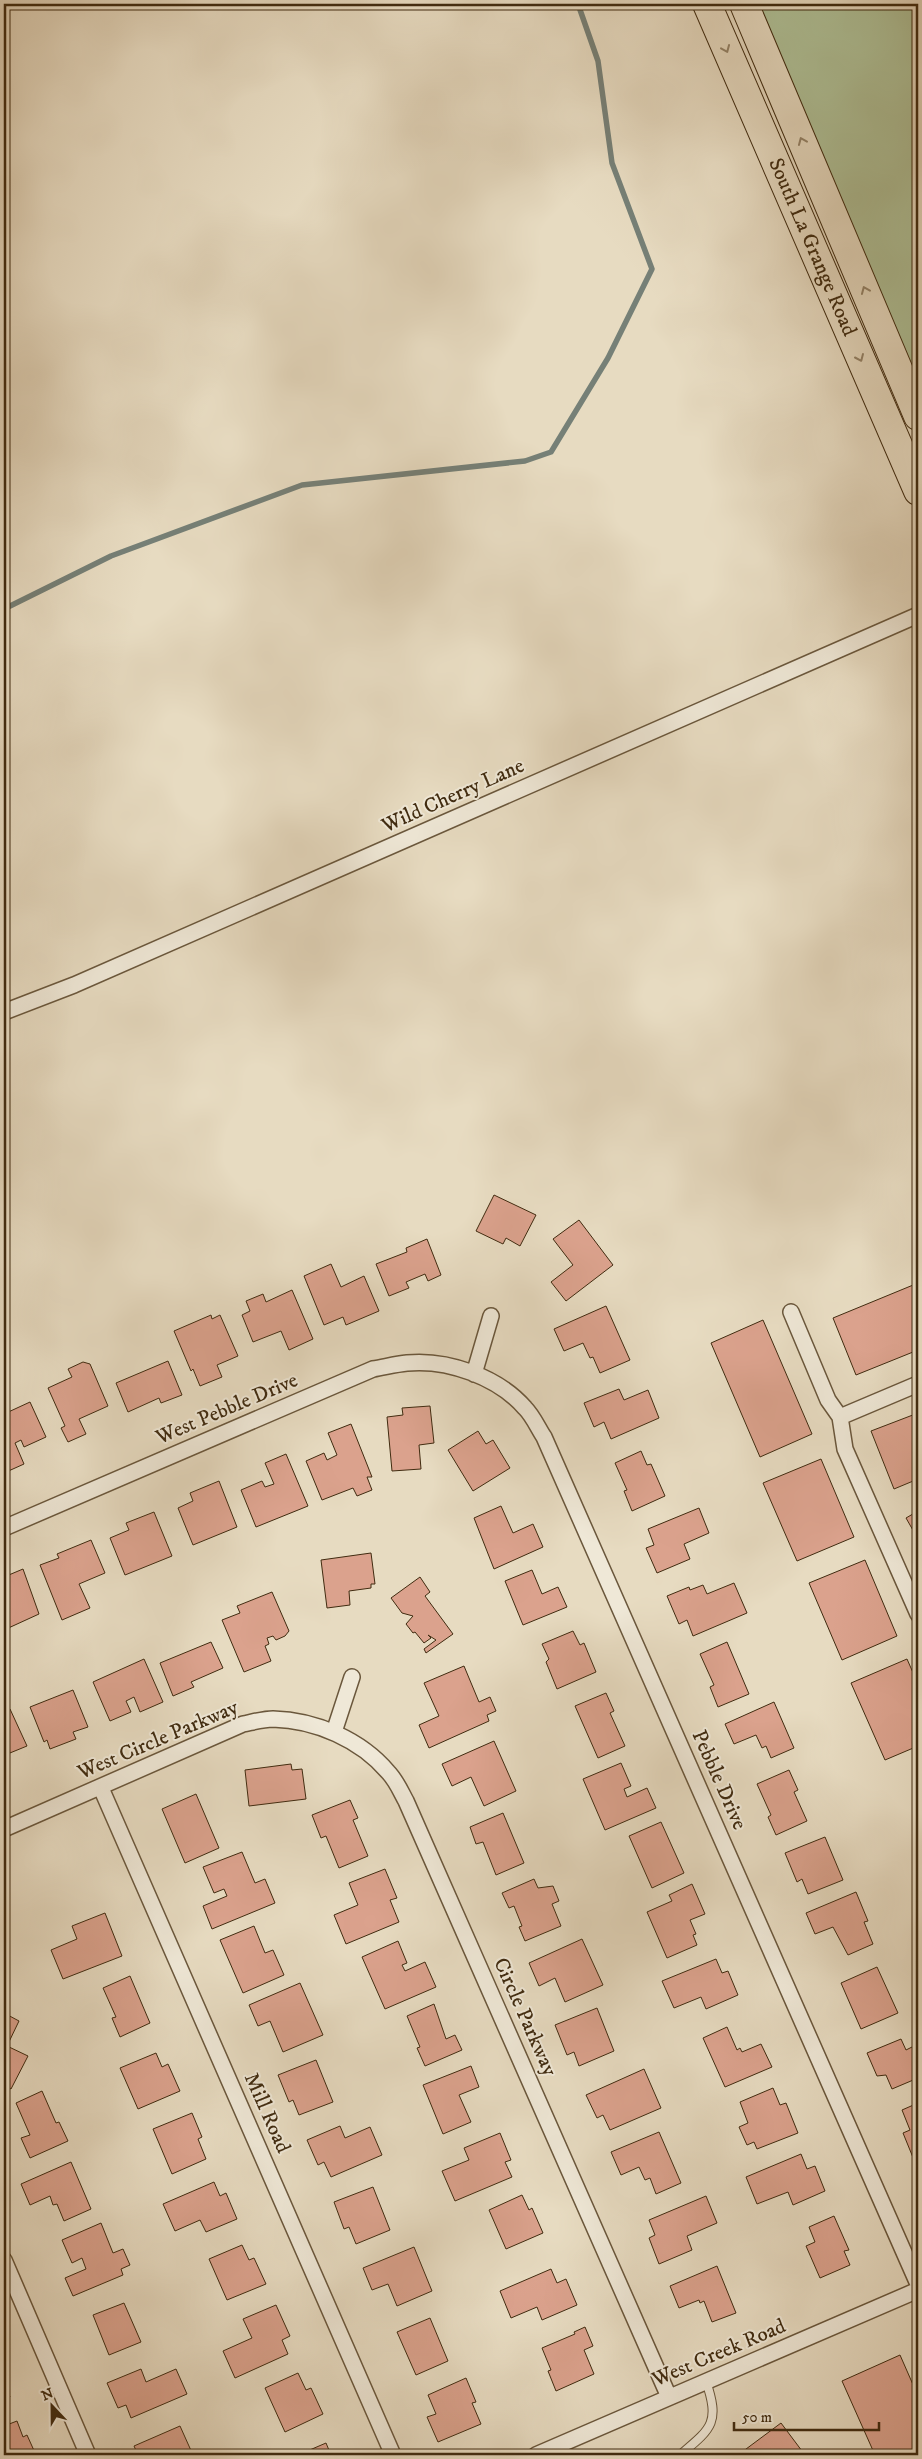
<svg xmlns="http://www.w3.org/2000/svg" width="922" height="2459" font-family="'IM FELL DW Pica',serif">
  <style>
    .green { fill: #afc198; stroke: #787654 }
    .lines { fill: none; stroke-linecap: round; stroke-linejoin: round }
    .stream { stroke: #768077; stroke-width: 5.5 }
    .building { fill: #dba28d; stroke: #402b10 }
    .lane-casing { stroke: #6a573c; stroke-width: 10 }
    .street-casing { stroke: #6a573c; stroke-width: 18 }
    .highway-casing { stroke: #402b10; stroke-width: 30 }
    .lane { stroke: #efe8d7; stroke-width: 8 }
    .street { stroke: #efe8d7; stroke-width: 15 }
    .highway { stroke: #e7dbc1; stroke-width: 28 }
    .oneway { stroke: #948368 }
    .labels { text-anchor: middle; dominant-baseline: central; stroke-width: 4; stroke-linejoin: round; paint-order: stroke }
    .street-label { font-size: 21px; fill: #402b10; stroke: #efe8d7 }
  </style>
  <rect width="100%" height="100%" fill="#e7dbc1"/>
  <filter id="stains"><feTurbulence type="fractalNoise" baseFrequency=".004" numOctaves="4"/><feColorMatrix values="0 0 0 0 .2 0 0 0 0 .09 0 0 0 0 .02 0 0 0 .5 -.17"/></filter>
  <radialGradient id="worn" r=".72"><stop offset=".6" stop-color="#630" stop-opacity="0"/><stop offset="1" stop-color="#630" stop-opacity=".3"/></radialGradient>
  <path class="green" d="M 753,4 L 918,4 L 918,390 Z"/>
  <g class="lines">
    <path class="stream" d="M 4,609 L 111,556 L 302,485 L 525,461 L 551,452 L 608,358 L 652,269 L 612,163 L 598,61 L 578,4"/>
  </g>
  <path class="building" d="M 494,1195 L 536,1215 L 520,1246 L 506,1238 L 503,1244 L 476,1231 Z
    M 579,1220 L 613,1265 L 566,1301 L 551,1282 L 573,1265 L 553,1239 Z
    M 427,1239 L 441,1275 L 428,1281 L 425,1274 L 406,1282 L 409,1288 L 389,1296 L 376,1264 L 407,1252 L 406,1248 Z
    M 331,1264 L 341,1287 L 364,1276 L 379,1311 L 346,1325 L 343,1317 L 324,1325 L 304,1276 Z
    M 918,1283 L 918,1350 L 856,1375 L 833,1318 Z
    M 292,1290 L 313,1339 L 289,1350 L 281,1331 L 253,1342 L 242,1315 L 250,1311 L 246,1301 L 263,1294 L 266,1302 Z
    M 606,1306 L 630,1360 L 600,1373 L 593,1357 L 590,1358 L 583,1343 L 564,1351 L 554,1329 Z
    M 211,1315 L 212,1319 L 220,1315 L 238,1356 L 217,1365 L 222,1377 L 200,1386 L 193,1369 L 191,1371 L 174,1331 Z
    M 763,1320 L 812,1434 L 760,1457 L 711,1343 Z
    M 168,1361 L 182,1395 L 161,1403 L 159,1398 L 128,1412 L 116,1383 Z
    M 83,1362 L 90,1364 L 108,1406 L 79,1419 L 86,1434 L 68,1442 L 61,1428 L 65,1426 L 48,1388 L 72,1377 L 68,1369 Z
    M 619,1389 L 624,1400 L 648,1390 L 659,1418 L 611,1439 L 604,1422 L 594,1427 L 584,1403 Z
    M 30,1402 L 46,1437 L 24,1447 L 21,1440 L 15,1443 L 24,1464 L 4,1473 L 4,1414 Z
    M 430,1406 L 434,1443 L 419,1445 L 421,1469 L 392,1471 L 387,1417 L 403,1415 L 402,1408 Z
    M 918,1413 L 918,1479 L 894,1489 L 871,1431 Z
    M 351,1424 L 372,1477 L 367,1477 L 372,1490 L 357,1496 L 353,1488 L 322,1500 L 306,1461 L 324,1453 L 327,1460 L 337,1455 L 328,1433 Z
    M 478,1431 L 486,1444 L 493,1440 L 510,1468 L 473,1491 L 448,1450 Z
    M 641,1451 L 647,1465 L 651,1464 L 665,1496 L 632,1511 L 624,1491 L 627,1490 L 615,1463 Z
    M 286,1454 L 308,1506 L 256,1527 L 241,1490 L 262,1481 L 265,1487 L 274,1484 L 265,1463 Z
    M 821,1459 L 854,1537 L 797,1561 L 763,1483 Z
    M 219,1481 L 237,1527 L 193,1545 L 178,1508 L 193,1501 L 190,1493 Z
    M 501,1506 L 513,1533 L 533,1524 L 543,1547 L 494,1569 L 474,1518 Z
    M 699,1508 L 709,1533 L 684,1544 L 690,1559 L 657,1573 L 646,1548 L 654,1545 L 648,1529 Z
    M 918,1511 L 918,1539 L 906,1518 Z
    M 154,1512 L 172,1556 L 125,1575 L 110,1538 L 129,1530 L 126,1523 Z
    M 91,1540 L 105,1573 L 79,1584 L 90,1608 L 62,1620 L 40,1565 L 59,1558 L 57,1554 Z
    M 371,1553 L 375,1584 L 371,1584 L 371,1588 L 349,1591 L 350,1605 L 327,1608 L 321,1560 Z
    M 865,1560 L 897,1636 L 842,1660 L 809,1583 Z
    M 23,1569 L 39,1614 L 4,1630 L 4,1577 Z
    M 532,1570 L 542,1594 L 558,1587 L 567,1607 L 523,1625 L 505,1581 Z
    M 420,1577 L 430,1592 L 425,1596 L 453,1634 L 426,1653 L 424,1649 L 436,1640 L 428,1635 L 431,1638 L 424,1643 L 415,1632 L 413,1633 L 406,1624 L 413,1616 L 402,1613 L 391,1598 Z
    M 734,1583 L 747,1613 L 693,1636 L 687,1620 L 679,1624 L 667,1596 L 689,1587 L 690,1590 L 703,1585 L 707,1594 Z
    M 272,1592 L 289,1631 L 285,1636 L 276,1640 L 273,1636 L 267,1638 L 269,1644 L 265,1646 L 271,1661 L 244,1672 L 222,1620 L 240,1613 L 237,1606 Z
    M 573,1631 L 580,1645 L 584,1643 L 596,1672 L 557,1689 L 546,1662 L 549,1659 L 542,1644 Z
    M 211,1642 L 223,1668 L 191,1682 L 194,1687 L 173,1696 L 160,1663 Z
    M 727,1642 L 749,1694 L 718,1707 L 710,1687 L 714,1685 L 700,1654 Z
    M 144,1659 L 163,1702 L 140,1712 L 134,1697 L 126,1701 L 131,1712 L 110,1721 L 93,1682 Z
    M 907,1659 L 918,1684 L 918,1746 L 885,1760 L 851,1683 Z
    M 464,1666 L 479,1702 L 490,1697 L 496,1711 L 487,1715 L 489,1721 L 429,1748 L 419,1725 L 439,1716 L 424,1683 Z
    M 73,1690 L 88,1727 L 73,1732 L 76,1739 L 50,1749 L 47,1740 L 44,1742 L 30,1707 Z
    M 606,1693 L 614,1711 L 610,1713 L 625,1746 L 598,1758 L 575,1706 Z
    M 774,1702 L 794,1748 L 771,1758 L 766,1746 L 762,1748 L 756,1735 L 734,1744 L 725,1724 Z
    M 10,1709 L 27,1746 L 5,1755 L 4,1711 Z
    M 494,1741 L 516,1791 L 484,1806 L 471,1777 L 452,1786 L 442,1764 Z
    M 621,1763 L 631,1786 L 624,1789 L 627,1797 L 647,1788 L 656,1808 L 605,1830 L 583,1779 Z
    M 291,1764 L 292,1770 L 302,1769 L 306,1799 L 249,1806 L 245,1770 Z
    M 789,1770 L 798,1790 L 794,1792 L 807,1821 L 776,1835 L 768,1817 L 771,1815 L 757,1784 Z
    M 196,1794 L 219,1848 L 185,1863 L 162,1809 Z
    M 350,1800 L 358,1818 L 353,1820 L 368,1856 L 339,1868 L 326,1836 L 321,1838 L 312,1815 Z
    M 503,1813 L 524,1863 L 496,1875 L 483,1842 L 476,1844 L 470,1827 Z
    M 661,1822 L 684,1873 L 652,1888 L 629,1836 Z
    M 825,1837 L 843,1880 L 808,1894 L 802,1879 L 797,1882 L 785,1853 Z
    M 242,1852 L 255,1883 L 265,1879 L 275,1903 L 212,1929 L 203,1906 L 227,1896 L 224,1889 L 214,1893 L 203,1867 Z
    M 385,1869 L 397,1898 L 390,1900 L 399,1922 L 346,1944 L 334,1915 L 358,1905 L 349,1883 Z
    M 534,1879 L 538,1888 L 553,1886 L 559,1901 L 552,1904 L 561,1926 L 525,1941 L 519,1927 L 522,1926 L 514,1906 L 509,1908 L 502,1893 Z
    M 692,1884 L 705,1914 L 690,1920 L 696,1934 L 693,1935 L 697,1945 L 667,1958 L 647,1912 L 672,1901 L 669,1895 Z
    M 856,1892 L 868,1921 L 864,1922 L 873,1944 L 848,1955 L 833,1927 L 815,1934 L 806,1913 Z
    M 105,1913 L 122,1956 L 63,1979 L 51,1950 L 77,1939 L 72,1926 Z
    M 254,1926 L 265,1953 L 273,1950 L 284,1975 L 243,1993 L 220,1940 Z
    M 582,1939 L 603,1985 L 565,2002 L 555,1978 L 539,1986 L 529,1963 Z
    M 398,1941 L 407,1963 L 402,1965 L 405,1971 L 425,1962 L 436,1987 L 385,2009 L 362,1957 Z
    M 716,1959 L 722,1973 L 728,1971 L 738,1995 L 706,2009 L 701,1997 L 674,2008 L 662,1981 Z
    M 877,1967 L 898,2013 L 861,2029 L 841,1983 Z
    M 130,1976 L 150,2023 L 120,2037 L 112,2018 L 116,2017 L 103,1988 Z
    M 300,1983 L 323,2035 L 283,2052 L 270,2021 L 258,2026 L 249,2005 Z
    M 434,2004 L 446,2039 L 455,2035 L 462,2050 L 425,2066 L 417,2048 L 420,2047 L 407,2016 Z
    M 597,2008 L 614,2051 L 579,2066 L 574,2052 L 567,2055 L 555,2025 Z
    M 4,2013 L 19,2021 L 7,2046 L 28,2056 L 11,2089 L 4,2085 Z
    M 727,2027 L 737,2050 L 740,2048 L 742,2052 L 761,2044 L 772,2067 L 725,2087 L 703,2038 Z
    M 901,2039 L 906,2050 L 918,2044 L 918,2078 L 892,2089 L 886,2075 L 877,2076 L 867,2053 Z
    M 156,2053 L 162,2067 L 168,2064 L 180,2091 L 138,2109 L 120,2068 Z
    M 316,2060 L 333,2102 L 299,2115 L 293,2100 L 289,2102 L 278,2075 Z
    M 471,2066 L 479,2087 L 459,2095 L 471,2122 L 443,2134 L 423,2085 Z
    M 644,2069 L 661,2108 L 610,2130 L 603,2115 L 597,2118 L 586,2095 Z
    M 773,2088 L 780,2105 L 786,2103 L 798,2133 L 757,2149 L 754,2142 L 747,2145 L 739,2127 L 748,2123 L 740,2102 Z
    M 42,2091 L 56,2123 L 59,2122 L 68,2141 L 30,2158 L 21,2138 L 30,2135 L 16,2103 Z
    M 918,2103 L 918,2158 L 914,2160 L 903,2133 L 910,2130 L 902,2110 Z
    M 192,2113 L 202,2137 L 198,2139 L 206,2159 L 172,2174 L 153,2129 Z
    M 340,2126 L 345,2138 L 370,2127 L 382,2155 L 331,2177 L 324,2162 L 318,2165 L 307,2140 Z
    M 659,2132 L 681,2183 L 656,2194 L 650,2178 L 645,2180 L 639,2167 L 621,2175 L 611,2152 Z
    M 500,2133 L 511,2160 L 505,2162 L 512,2177 L 455,2201 L 442,2171 L 469,2160 L 464,2148 Z
    M 801,2154 L 807,2169 L 815,2166 L 825,2191 L 793,2205 L 788,2192 L 757,2204 L 746,2177 Z
    M 71,2162 L 91,2209 L 64,2221 L 57,2204 L 53,2205 L 50,2196 L 30,2205 L 21,2184 Z
    M 214,2182 L 220,2196 L 226,2193 L 237,2219 L 206,2232 L 200,2220 L 175,2231 L 163,2204 Z
    M 373,2187 L 390,2230 L 356,2244 L 349,2227 L 344,2229 L 334,2202 Z
    M 522,2195 L 529,2210 L 532,2208 L 543,2233 L 506,2249 L 489,2210 Z
    M 706,2196 L 717,2223 L 687,2236 L 692,2250 L 659,2264 L 649,2238 L 655,2235 L 649,2220 Z
    M 834,2216 L 849,2250 L 844,2251 L 850,2265 L 820,2278 L 806,2246 L 815,2242 L 809,2227 Z
    M 101,2223 L 113,2253 L 123,2249 L 130,2265 L 121,2269 L 123,2275 L 73,2296 L 65,2278 L 86,2269 L 82,2258 L 72,2263 L 62,2240 Z
    M 242,2245 L 249,2260 L 254,2258 L 266,2284 L 227,2300 L 209,2259 Z
    M 414,2247 L 432,2291 L 397,2306 L 388,2284 L 372,2290 L 363,2268 Z
    M 717,2266 L 736,2313 L 712,2322 L 704,2301 L 700,2303 L 699,2300 L 679,2308 L 670,2286 Z
    M 551,2269 L 557,2283 L 566,2279 L 577,2305 L 542,2320 L 537,2307 L 511,2318 L 500,2291 Z
    M 124,2303 L 141,2342 L 109,2355 L 93,2315 Z
    M 276,2305 L 290,2336 L 282,2340 L 288,2354 L 235,2378 L 223,2351 L 252,2338 L 243,2319 Z
    M 430,2318 L 448,2361 L 416,2375 L 397,2332 Z
    M 585,2327 L 593,2346 L 584,2350 L 594,2374 L 556,2391 L 548,2371 L 551,2370 L 542,2348 L 575,2334 L 574,2332 Z
    M 900,2355 L 918,2396 L 918,2455 L 875,2455 L 842,2381 Z
    M 141,2369 L 146,2382 L 176,2369 L 187,2394 L 131,2418 L 126,2405 L 118,2408 L 107,2383 Z
    M 298,2373 L 306,2390 L 311,2388 L 323,2414 L 285,2432 L 265,2388 Z
    M 466,2378 L 476,2402 L 472,2403 L 481,2424 L 438,2442 L 427,2417 L 436,2414 L 428,2395 Z
    M 4,2382 L 10,2397 L 4,2399 Z
    M 17,2421 L 23,2437 L 27,2435 L 36,2455 L 4,2455 L 4,2426 Z
    M 781,2423 L 805,2455 L 738,2455 Z
    M 180,2426 L 193,2455 L 138,2455 L 134,2446 Z
    M 326,2443 L 331,2455 L 298,2455 Z"/>
  <g class="lines">
    <g class="lane-casing">
      <path id="lane" d="M 680,2455 C 712,2428 720,2423 706,2381"/>
    </g>
    <g class="street-casing">
      <path id="street" d="M 4,1012 L 74,985 L 918,615
        M 791,1312 L 828,1400 L 840,1417 L 845,1449 L 918,1614
        M 474,1374 L 491,1316
        M 840,1417 L 918,1384
        M 4,1528 L 373,1369 C 385,1367 396,1364 407,1363 C 448,1359 498,1377 525,1408 C 533,1416 538,1428 544,1437 L 918,2284
        M 334,1732 L 352,1677
        M 101,1788 L 393,2455
        M 4,1829 L 243,1724 C 253,1722 264,1719 273,1719 C 316,1720 361,1740 388,1772 C 396,1780 401,1792 406,1801 L 669,2397
        M 4,2260 L 88,2455
        M 536,2455 L 918,2290"/>
    </g>
    <g class="highway-casing">
      <g id="highway">
        <path id="s1" d="M 707,4 L 918,491"/>
        <path d="M 744,4 L 918,416"/>
      </g>
    </g>
    <use href="#lane" class="lane"/>
    <use href="#street" class="street"/>
    <use href="#highway" class="highway"/>
  </g>
  <defs><path id="oneway-chevron" d="M-2-3.5L2.5 0L-2 3.5" fill="none" stroke-width="1.6" stroke-linecap="round" stroke-linejoin="round" transform="scale(1.25)"/></defs>
  <g class="oneway">
    <use href="#oneway-chevron" transform="translate(726 49) rotate(67)"/>
    <use href="#oneway-chevron" transform="translate(802 141) rotate(-113)"/>
    <use href="#oneway-chevron" transform="translate(865 290) rotate(-113)"/>
    <use href="#oneway-chevron" transform="translate(860 358) rotate(66)"/>
  </g>
  <g class="labels">
    <g class="street-label">
      <text stroke="none"><textPath href="#s1" startOffset="265">South La Grange Road</textPath></text>
      <text transform="translate(453 796) rotate(-24)">Wild Cherry Lane</text>
      <text transform="translate(227 1409) rotate(-23)">West Pebble Drive</text>
      <text transform="translate(158 1740) rotate(-23)">West Circle Parkway</text>
      <text transform="translate(719 1780) rotate(66)">Pebble Drive</text>
      <text transform="translate(525 2017) rotate(66)">Circle Parkway</text>
      <text transform="translate(267 2113) rotate(66)">Mill Road</text>
      <text transform="translate(719 2353) rotate(-23)">West Creek Road</text>
    </g>
  </g>
  <rect width="922" height="2459" fill="none" stroke="#e7dbc1" stroke-width="20"/>
  <rect x="5" y="5" width="912" height="2449" fill="none" stroke="#402b10" stroke-width="2.5"/>
  <rect x="10" y="10" width="902" height="2439" fill="none" stroke="#402b10"/>
  <g transform="translate(52 2406) rotate(338)" stroke="#efe8d7" stroke-width="4" paint-order="stroke">
  <path d="M0-4L9 19L0 12L-9 19Z" fill="#402b10"/>
  <text y="-8" font-size="14" font-weight="bold" text-anchor="middle" fill="#402b10">N</text>
  </g>
  <path d="M734 2422v8h145v-8" fill="none" stroke="#402b10" stroke-width="2.5"/>
  <text x="742" y="2422" font-size="15" fill="#402b10" stroke="#efe8d7" stroke-width="4" paint-order="stroke">50 m</text>
  <rect width="100%" height="100%" filter="url(#stains)"/>
  <rect width="100%" height="100%" fill="url(#worn)"/>
</svg>
